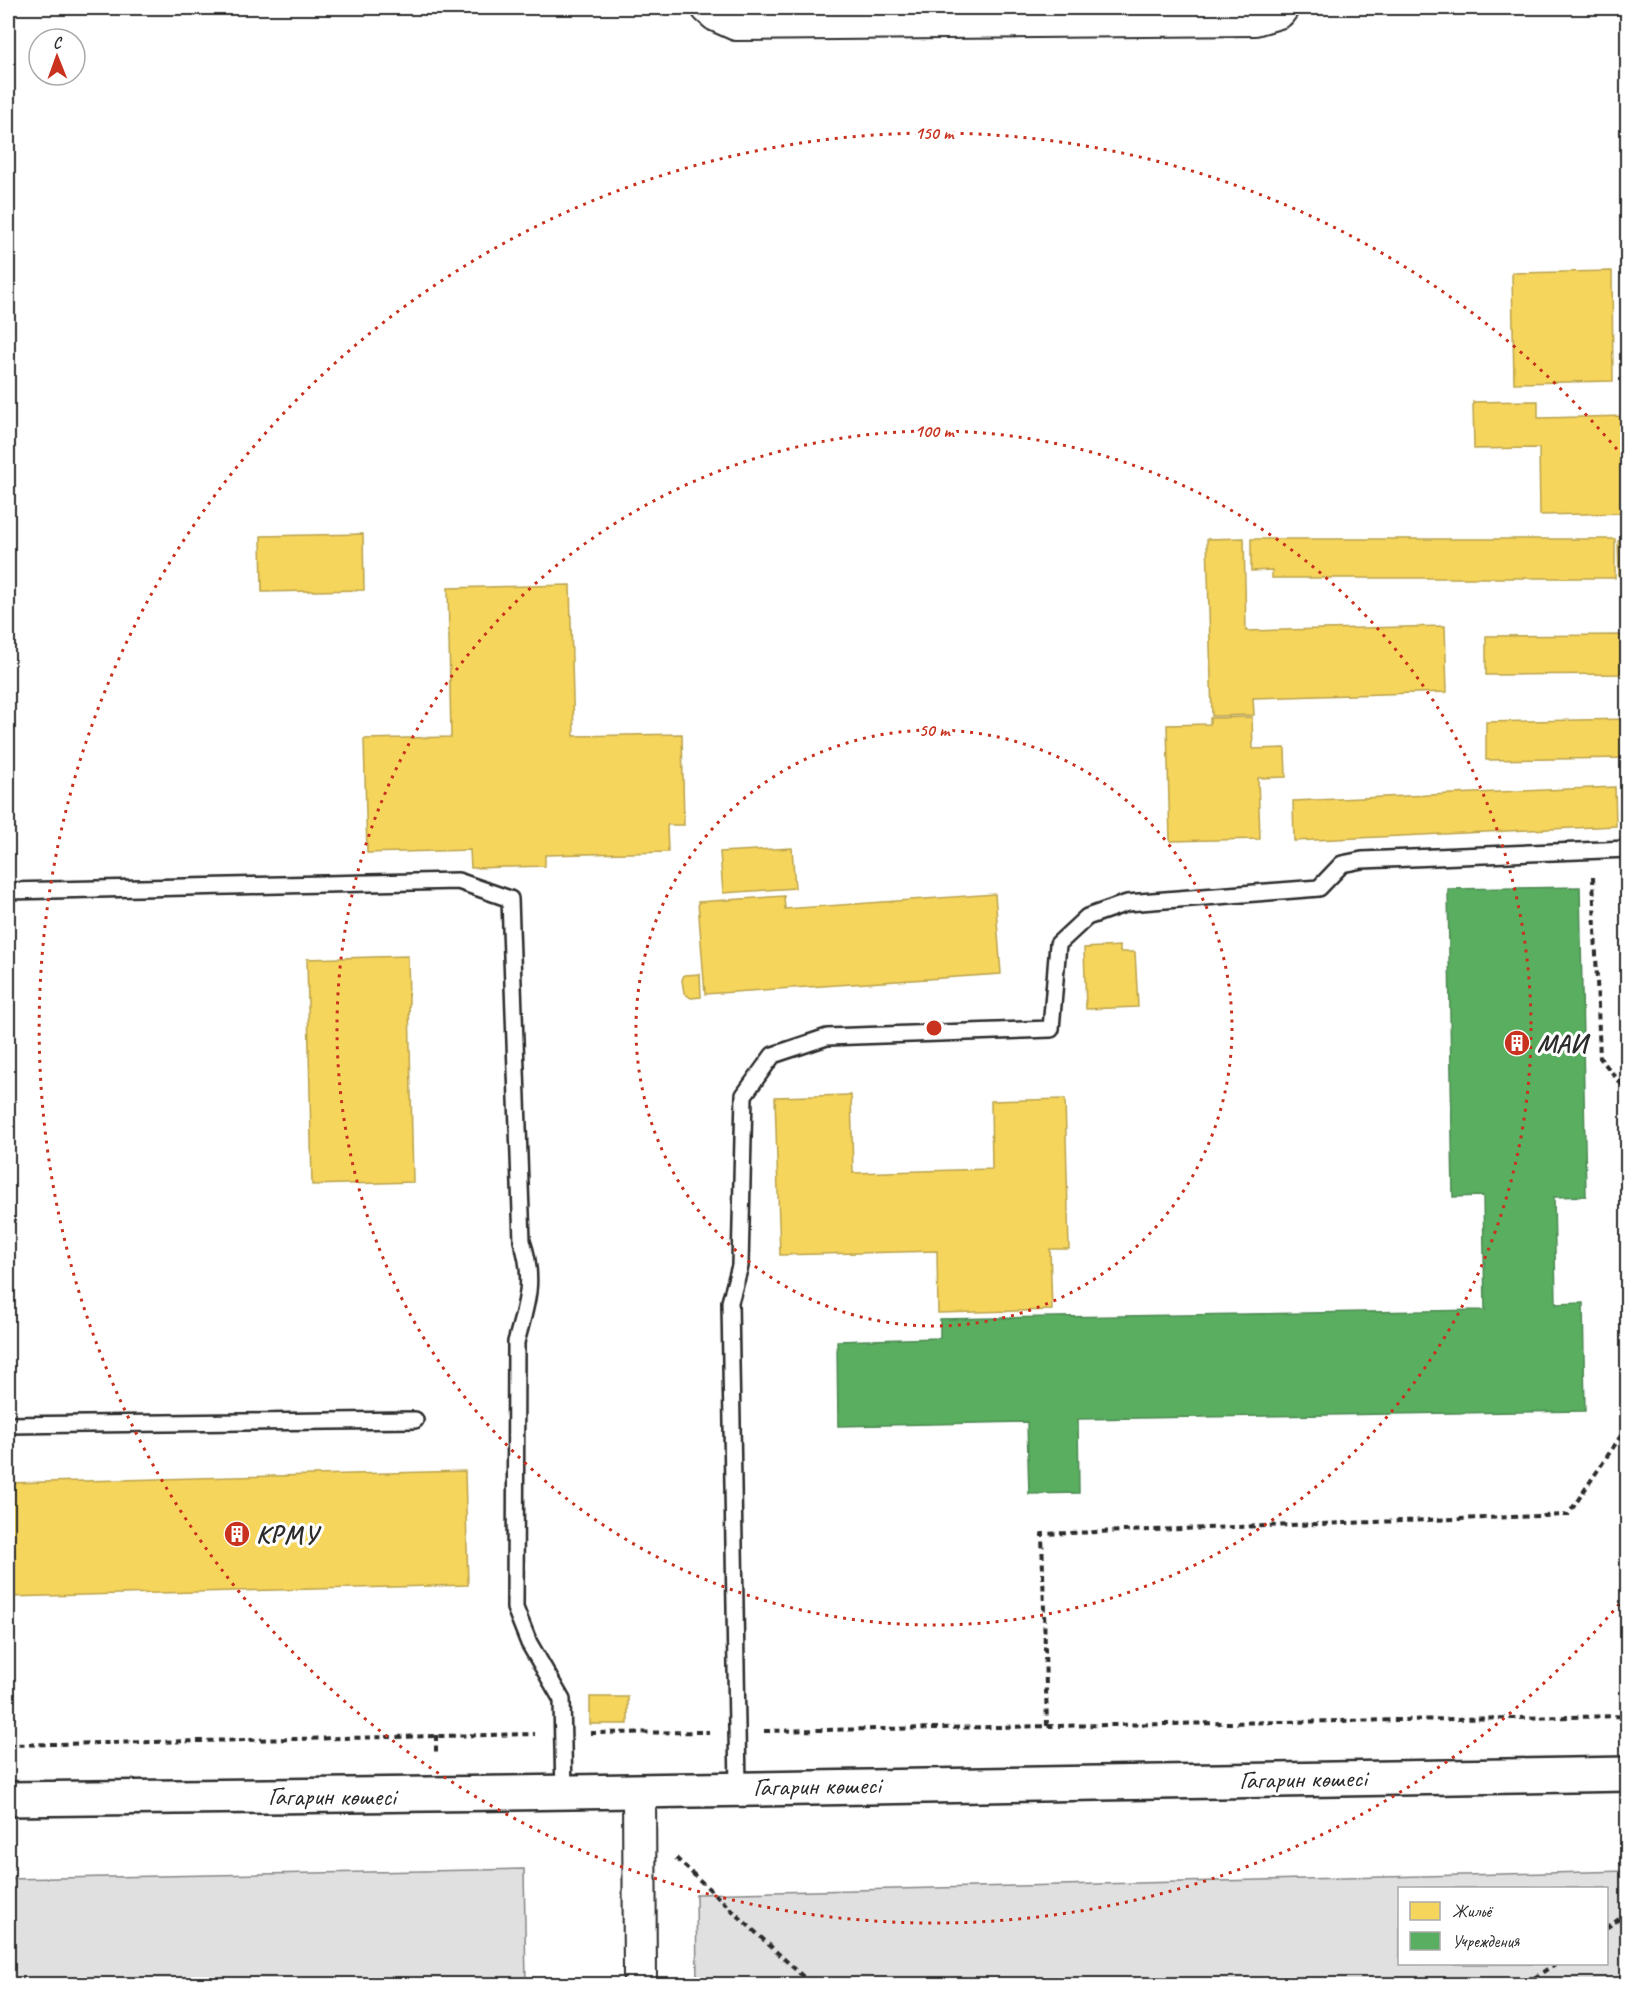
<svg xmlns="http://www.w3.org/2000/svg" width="1635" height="1992" font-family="Caveat,sans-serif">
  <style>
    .green { fill: #e0e0e0; stroke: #868686; stroke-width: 1.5; fill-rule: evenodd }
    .homes { fill: #f6d55c; stroke: #b9a24d; stroke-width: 1.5 }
    .public { fill: #5aae61; stroke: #4c8751; stroke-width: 1.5 }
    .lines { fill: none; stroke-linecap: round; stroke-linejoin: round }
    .service-casing { stroke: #2b2b2b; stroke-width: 20 }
    .minor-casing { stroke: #2b2b2b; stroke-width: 36 }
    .secondary-casing { stroke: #2b2b2b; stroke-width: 38 }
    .path { stroke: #2b2b2b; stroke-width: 4; stroke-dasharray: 6 4.5; stroke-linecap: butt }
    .service { stroke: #fff; stroke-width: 15 }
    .minor { stroke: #fff; stroke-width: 32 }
    .secondary { stroke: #fff; stroke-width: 33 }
    .ring { fill: none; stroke: #c8321e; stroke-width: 3; stroke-dasharray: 3 6 }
    .labels { text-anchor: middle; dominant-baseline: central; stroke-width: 6; stroke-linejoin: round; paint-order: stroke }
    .poi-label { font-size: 26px; font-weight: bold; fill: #2b2b2b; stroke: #fff; text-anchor: start }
    .street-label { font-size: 26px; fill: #2b2b2b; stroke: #fff }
    .centre { fill: #c8321e; stroke: #fff; stroke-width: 3 }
    .ring-label { font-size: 18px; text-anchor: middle; font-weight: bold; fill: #c8321e; stroke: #fff; stroke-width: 6; stroke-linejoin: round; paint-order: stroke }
  </style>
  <rect width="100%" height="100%" fill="#fff"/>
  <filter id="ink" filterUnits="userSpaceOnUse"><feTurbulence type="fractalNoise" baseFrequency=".0167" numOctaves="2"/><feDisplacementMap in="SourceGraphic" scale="12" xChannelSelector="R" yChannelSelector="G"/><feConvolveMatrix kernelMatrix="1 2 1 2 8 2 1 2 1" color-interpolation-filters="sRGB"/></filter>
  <g filter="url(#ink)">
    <path class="green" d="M 524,1869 L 526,1984 L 8,1984 L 8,1879 Z
      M 1627,1871 L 1627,1984 L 697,1984 L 696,1894 ZM 1400,1888 L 1606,1888 L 1606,1964 L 1400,1964 Z"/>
    <path class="homes" d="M 1612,271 L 1613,381 L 1514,383 L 1512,273 Z
      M 1538,401 L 1538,418 L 1628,416 L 1628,513 L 1540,515 L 1539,448 L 1474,449 L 1473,402 Z
      M 363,534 L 364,590 L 262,592 L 261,536 Z
      M 1244,538 L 1246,631 L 1445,626 L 1447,692 L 1253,698 L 1254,715 L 1212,716 L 1207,539 Z
      M 1251,539 L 1615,539 L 1615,578 L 1272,578 L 1272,570 L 1251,571 Z
      M 1618,541 L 1628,541 L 1628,576 L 1619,576 Z
      M 570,585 L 574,736 L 682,734 L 684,825 L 667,825 L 668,852 L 545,855 L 545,866 L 471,868 L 470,850 L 367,853 L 364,739 L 451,737 L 448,588 Z
      M 1628,635 L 1628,674 L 1486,675 L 1486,636 Z
      M 1252,717 L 1253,749 L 1285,748 L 1286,777 L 1258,778 L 1260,839 L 1170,841 L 1167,725 L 1210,724 L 1210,718 Z
      M 1628,719 L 1628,758 L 1486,760 L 1486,722 Z
      M 1621,786 L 1628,786 L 1628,823 L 1622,823 Z
      M 1615,787 L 1616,826 L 1294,841 L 1293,801 Z
      M 792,848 L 795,888 L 723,893 L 720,852 Z
      M 995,894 L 1001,974 L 705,994 L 698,902 L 784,896 L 785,909 Z
      M 1120,946 L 1120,952 L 1135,952 L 1138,1007 L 1086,1009 L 1084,948 Z
      M 408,956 L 413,1182 L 312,1185 L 307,959 Z
      M 700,974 L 701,997 L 691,998 L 684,993 L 682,980 L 684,975 Z
      M 851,1095 L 853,1173 L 992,1169 L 991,1101 L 1065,1099 L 1069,1249 L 1050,1249 L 1052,1310 L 938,1313 L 937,1251 L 780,1255 L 775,1097 Z
      M 465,1471 L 468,1585 L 8,1597 L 8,1483 Z
      M 590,1697 L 628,1697 L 628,1724 L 590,1724 Z"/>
    <path class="public" d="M 1580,887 L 1586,1196 L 1554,1197 L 1556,1304 L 1583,1303 L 1585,1411 L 1078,1419 L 1079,1493 L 1029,1494 L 1027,1422 L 838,1426 L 837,1341 L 940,1338 L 940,1319 L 1485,1310 L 1483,1196 L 1453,1197 L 1448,889 Z"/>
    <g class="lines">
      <g class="service-casing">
        <path id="service" d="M 8,891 L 458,881 L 510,899 L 522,1241 C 535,1279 527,1304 516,1342 L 515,1608 L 529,1643 L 562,1700 L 564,1793
          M 8,1425 L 415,1420
          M 738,1788 L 730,1302 L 740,1266 L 744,1095 L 773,1055 L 827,1037 L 1051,1029 L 1058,944 L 1087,917 L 1127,903 L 1319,888 L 1342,864 L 1362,860 L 1628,849"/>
      </g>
      <g class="minor-casing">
        <path id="minor" d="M 708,8 L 716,15 L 736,24 L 1255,19 L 1279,12 L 1282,8
          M 639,1791 L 640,1984"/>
      </g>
      <g class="secondary-casing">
        <path id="secondary" d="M 8,1799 C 548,1795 1087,1782 1628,1774"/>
      </g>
      <path class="path" d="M 1593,877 L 1600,1058 L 1628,1092
        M 1047,1726 L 1042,1534 L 1568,1515 L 1628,1425
        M 764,1731 L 1628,1716
        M 590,1733 L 709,1732
        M 436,1735 L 436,1756
        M 8,1745 L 535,1734
        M 676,1858 L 811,1984
        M 1606,1928 L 1628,1913
        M 1525,1984 L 1555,1964"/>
      <use href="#service" class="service"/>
      <use href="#minor" class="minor"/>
      <use href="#secondary" class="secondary"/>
    </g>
  </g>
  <g class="ring">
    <circle cx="934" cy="1028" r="298"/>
    <circle cx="934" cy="1028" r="597"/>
    <path d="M1625 1597A895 895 0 1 1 1625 459"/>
  </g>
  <defs>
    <g id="building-disc" transform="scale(1.35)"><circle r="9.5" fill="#c8321e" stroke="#fff"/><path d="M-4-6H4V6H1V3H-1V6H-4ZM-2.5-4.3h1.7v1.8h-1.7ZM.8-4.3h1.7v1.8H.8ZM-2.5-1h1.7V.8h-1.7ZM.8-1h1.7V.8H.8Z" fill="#fff"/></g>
  </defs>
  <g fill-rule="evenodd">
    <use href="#building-disc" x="1517" y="1043"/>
    <use href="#building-disc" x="237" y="1534"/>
  </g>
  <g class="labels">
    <g class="poi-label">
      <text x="1537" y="1043">МАИ</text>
      <text x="256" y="1534">КРМУ</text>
    </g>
    <g class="street-label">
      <text transform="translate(1303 1779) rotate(-1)">Гагарин көшесі</text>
      <text transform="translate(817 1786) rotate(-1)">Гагарин көшесі</text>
      <text x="332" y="1796">Гагарин көшесі</text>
    </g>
  </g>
  <circle cx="934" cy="1028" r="9" class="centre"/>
  <g class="ring-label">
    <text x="934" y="139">150 m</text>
    <text x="934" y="437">100 m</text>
    <text x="934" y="736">50 m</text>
  </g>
  <rect width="1635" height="1992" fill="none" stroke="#fff" stroke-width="30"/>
  <rect x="15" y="15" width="1605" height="1962" fill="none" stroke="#2b2b2b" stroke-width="2" filter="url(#ink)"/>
  <rect x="1398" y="1887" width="210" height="78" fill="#ffffff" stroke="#aaaaaa" stroke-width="1.5"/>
  <rect x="1410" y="1902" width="30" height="18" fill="#f6d55c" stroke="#aaaaaa" stroke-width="1.5"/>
  <text x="1452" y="1917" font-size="18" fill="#2b2b2b">Жильё</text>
  <rect x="1410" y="1932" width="30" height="18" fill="#5aae61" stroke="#aaaaaa" stroke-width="1.5"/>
  <text x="1452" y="1947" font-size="18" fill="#2b2b2b">Учреждения</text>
  <g transform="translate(57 57) rotate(359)"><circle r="28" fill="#ffffff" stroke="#aaaaaa" stroke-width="1.5"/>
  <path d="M0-4.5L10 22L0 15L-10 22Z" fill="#c8321e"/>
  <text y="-9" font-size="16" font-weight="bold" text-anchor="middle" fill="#2b2b2b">С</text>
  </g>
</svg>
